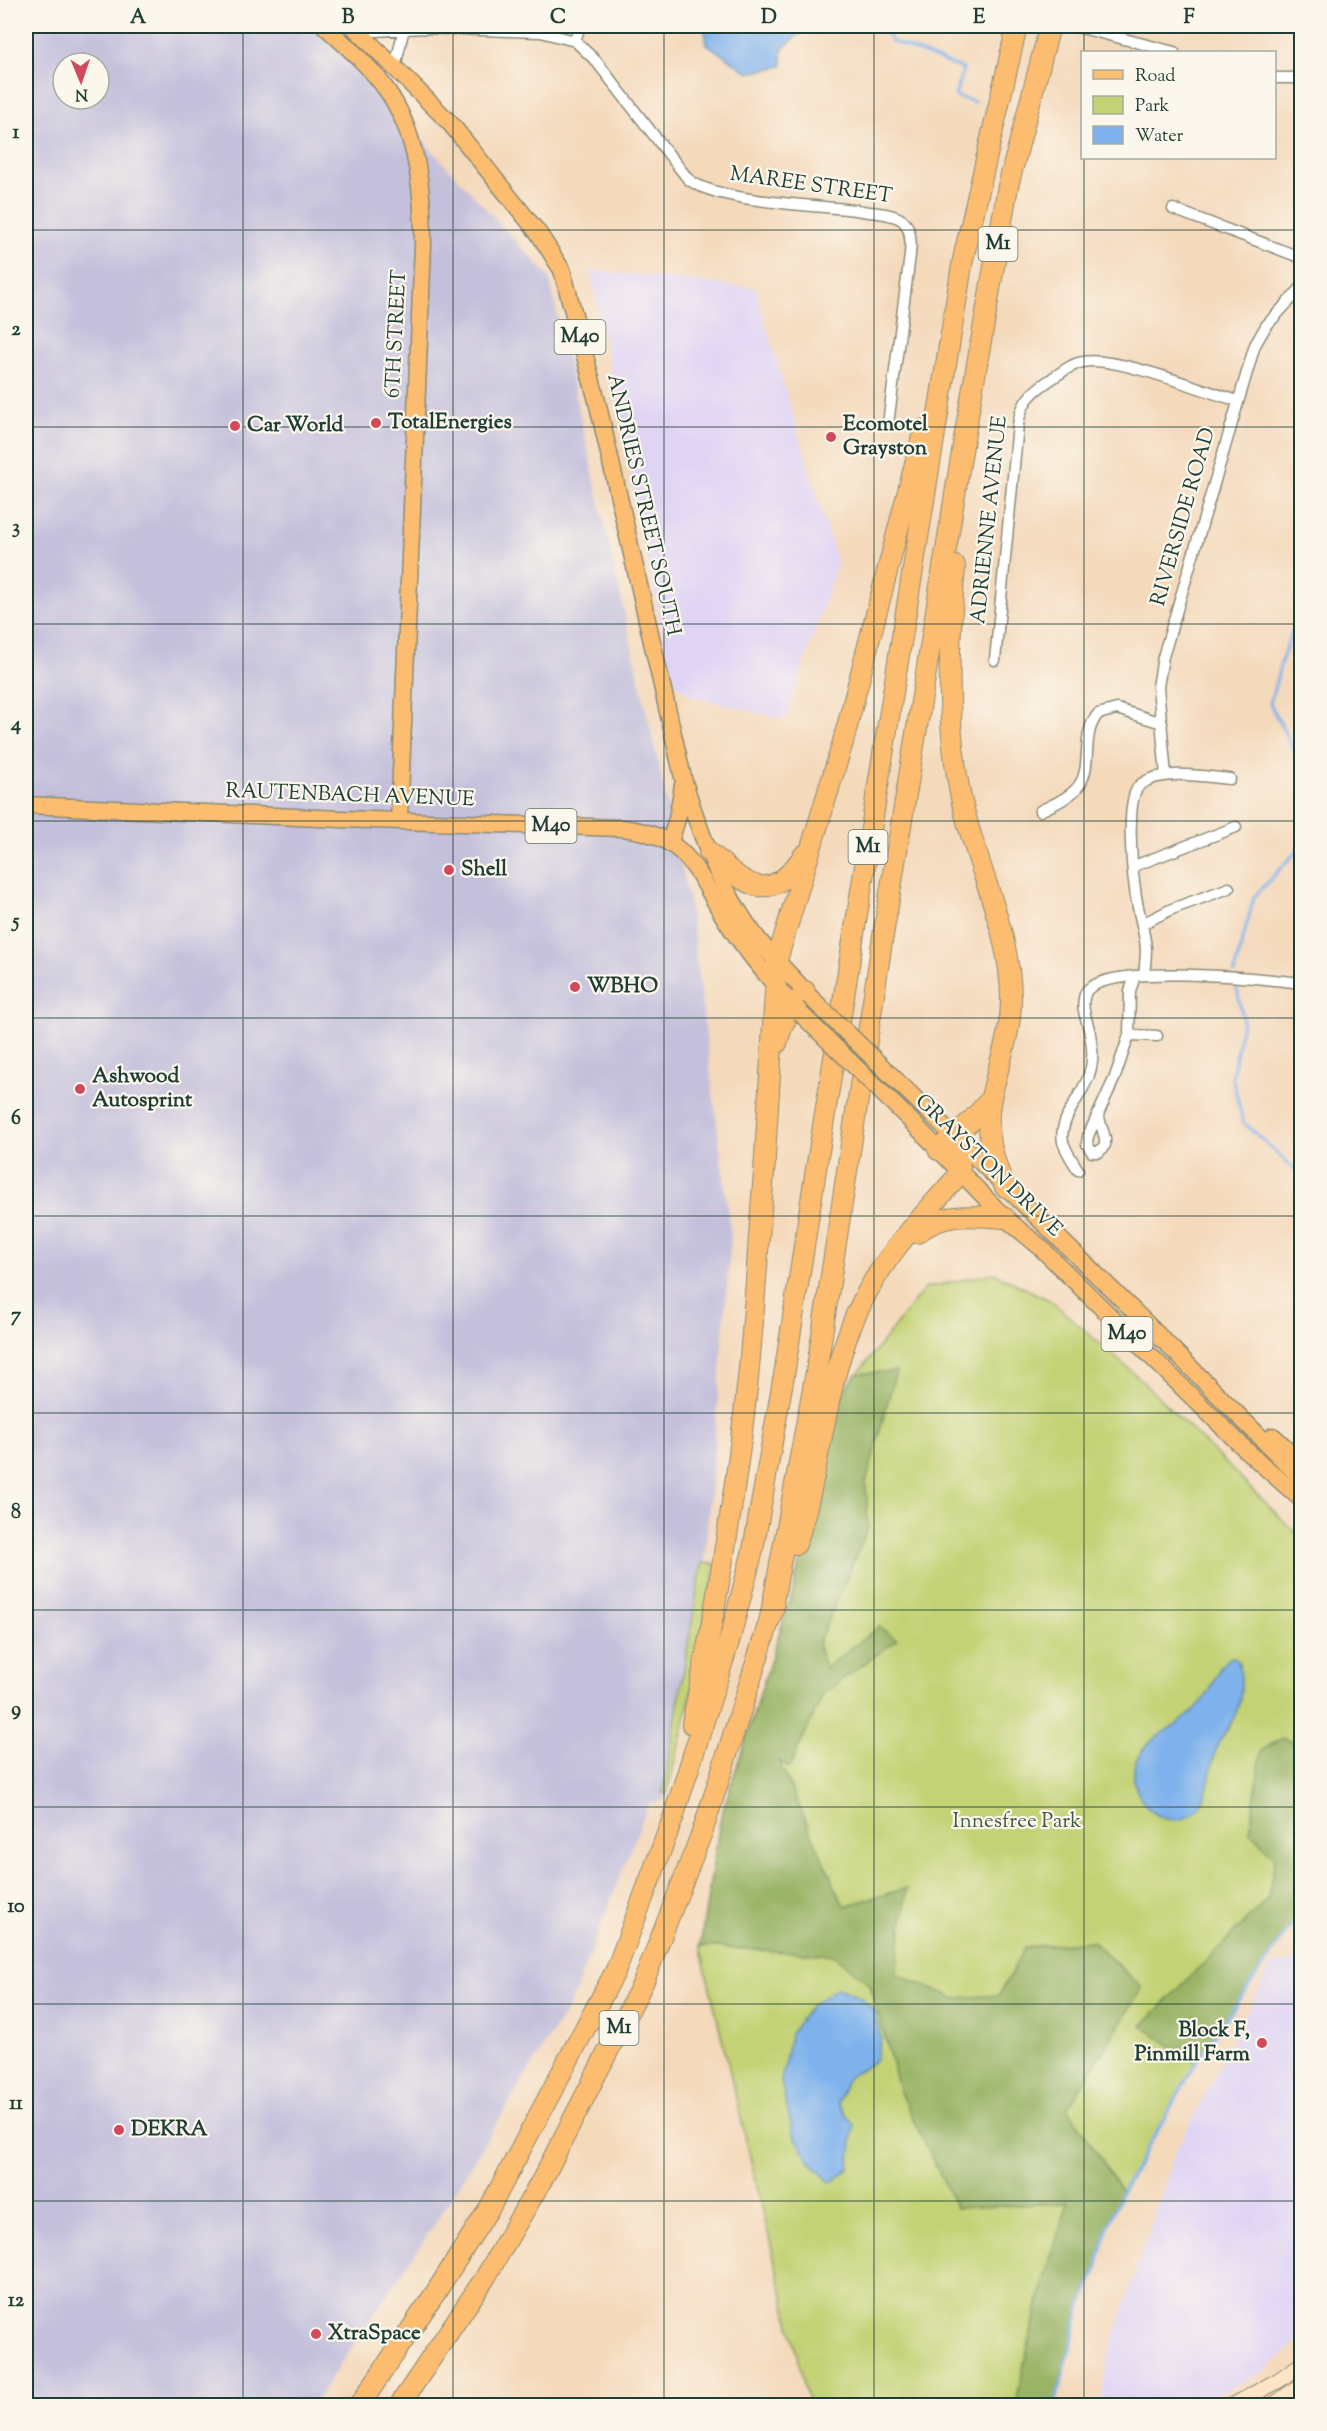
<svg xmlns="http://www.w3.org/2000/svg" width="1327" height="2431" font-family="'Sorts Mill Goudy',serif">
  <style>
    .built { fill: #e0d4f4 }
    .industrial { fill: #c4c0db; fill-rule: evenodd }
    .green { fill: #c3d275; stroke: #718854; stroke-width: 1.5 }
    .forest { fill: #9ab466; stroke: #5c784d; stroke-width: 1.5 }
    .water { fill: #7fb2ec; stroke: #4f7890; stroke-width: 1.5 }
    .lines { fill: none; stroke-linecap: round; stroke-linejoin: round }
    .stream { stroke: #7fb2ec; stroke-width: 3 }
    .street-casing { stroke: #8a8b78; stroke-width: 13 }
    .secondary-casing { stroke: #8a8b78; stroke-width: 17 }
    .primary-casing { stroke: #8a8b78; stroke-width: 19 }
    .highway-casing { stroke: #8a8b78; stroke-width: 22 }
    .street { stroke: #fff; stroke-width: 10 }
    .secondary { stroke: #fee5c5; stroke-width: 15 }
    .primary { stroke: #fcbd6f; stroke-width: 16 }
    .highway { stroke: #fcbd6f; stroke-width: 20 }
    .primary-bridge-casing { stroke: #8a8b78; stroke-width: 19; stroke-linecap: butt }
    .primary-bridge { stroke: #fcbd6f; stroke-width: 16 }
    .grid { fill: none; stroke: #1f3d34; stroke-width: 1.5; stroke-opacity: 0.55 }
    .poi-dot { fill: #d1495b; stroke: #fbf7ec; stroke-width: 2 }
    .labels { text-anchor: middle; dominant-baseline: central; stroke-width: 4.5; stroke-linejoin: round; paint-order: stroke }
    .shield { fill: #fbf7ec; stroke: #61756b; stroke-width: 1.5 }
    .shield-label { font-size: 20px; font-weight: bold; fill: #1f3d34 }
    .street-label { font-size: 21px; fill: #1f3d34; stroke: #fbf7ec }
    .poi-label { font-size: 21px; font-weight: bold; fill: #1f3d34; stroke: #fbf7ec; text-anchor: start }
    .park-label { font-size: 21px; fill: #405b41; stroke: #fbf7ec }
    .neatline { fill: none; stroke: #1f3d34; stroke-width: 2 }
    .grid-label { font-size: 20px; text-anchor: middle; font-weight: bold; fill: #1f3d34 }
  </style>
  <rect width="100%" height="100%" fill="#fbf7ec"/>
  <filter id="ink" filterUnits="userSpaceOnUse"><feTurbulence type="fractalNoise" baseFrequency=".0167" numOctaves="2"/><feDisplacementMap in="SourceGraphic" scale="12" xChannelSelector="R" yChannelSelector="G"/><feConvolveMatrix kernelMatrix="1 2 1 2 8 2 1 2 1" color-interpolation-filters="sRGB"/></filter>
  <filter id="wash" filterUnits="userSpaceOnUse"><feTurbulence type="fractalNoise" baseFrequency=".008" numOctaves="4" result="noise"/><feDisplacementMap in="SourceGraphic" scale="24" xChannelSelector="R" yChannelSelector="G"/><feGaussianBlur stdDeviation="1.35" result="paint"/><feColorMatrix in="noise" values="0 0 0 0 0 0 0 0 0 0 0 0 0 0 0 0 0 1.4 0 .05"/><feComposite in="paint" operator="in"/></filter>
  <g filter="url(#wash)">
    <rect width="100%" height="100%" fill="#f4d9bb"/>
    <path class="built" d="M 590,270 L 755,288 L 837,563 L 785,720 L 690,695 L 672,679 Z
      M 1301,1957 L 1301,2338 L 1265,2371 L 1196,2405 L 1100,2405 L 1109,2353 L 1176,2150 L 1272,1964 L 1286,1963 Z"/>
    <path class="industrial" d="M 26,26 L 317,26 L 549,277 L 689,901 L 731,1237 L 704,1569 L 664,1800 L 649,1803 L 571,2002 L 438,2219 L 313,2405 L 26,2406 ZM 63,63 L 99,63 L 99,99 L 63,99 Z"/>
    <path class="green" d="M 994,1273 L 1051,1301 L 1138,1377 L 1302,1539 L 1301,1914 L 1284,1935 L 1196,2063 L 1122,2192 L 1107,2230 L 1097,2269 L 1081,2306 L 1055,2405 L 809,2405 L 700,1946 L 721,1816 L 793,1591 L 837,1400 L 925,1288 Z
      M 702,1563 L 716,1564 L 689,1703 L 667,1794 L 663,1793 Z"/>
    <path class="forest" d="M 896,1371 L 866,1483 L 868,1528 L 818,1644 L 825,1668 L 879,1627 L 897,1640 L 824,1693 L 789,1768 L 779,1761 L 844,1906 L 907,1888 L 896,1974 L 956,1998 L 999,1995 L 1025,1947 L 1092,1941 L 1142,1988 L 1068,2108 L 1122,2192 L 1107,2230 L 1097,2269 L 1081,2306 L 1055,2405 L 1016,2405 C 1028,2336 1046,2270 1068,2203 L 956,2208 L 900,2092 L 870,1984 L 833,1955 L 700,1946 L 721,1816 L 793,1591 L 837,1400 L 856,1374 Z
      M 1282,1738 L 1301,1745 L 1301,1914 L 1284,1935 L 1196,2063 L 1142,2026 L 1268,1898 L 1275,1858 L 1250,1832 L 1261,1751 Z"/>
    <path class="water" d="M 704,26 L 808,26 L 782,49 L 782,66 L 749,73 L 707,44 Z
      M 1232,1657 L 1239,1663 C 1243,1684 1242,1706 1230,1725 C 1226,1732 1221,1737 1218,1744 C 1209,1764 1211,1798 1195,1812 C 1162,1839 1122,1791 1137,1759 C 1147,1739 1173,1728 1189,1715 C 1197,1708 1205,1699 1210,1690 C 1217,1676 1217,1666 1232,1657 Z
      M 837,1988 L 860,1997 L 874,2011 L 881,2039 L 875,2061 L 848,2077 L 838,2103 L 854,2125 L 849,2168 L 831,2183 L 811,2163 L 793,2133 L 781,2081 L 790,2035 L 810,2006 Z"/>
    <g class="lines">
      <path class="stream" d="M 883,26 L 891,41 L 963,69 L 955,96 L 975,102
        M 1302,606 L 1282,659 L 1270,704 L 1302,765
        M 1234,973 L 1254,897 L 1297,851 L 1302,836
        M 1235,979 L 1243,1019 L 1232,1077 L 1243,1122 L 1302,1176
        M 1055,2406 L 1081,2306 L 1097,2269 L 1107,2230 L 1122,2192 L 1196,2063 L 1284,1935 L 1302,1914"/>
    </g>
  </g>
  <g filter="url(#ink)">
    <g class="lines">
      <g class="street-casing">
        <path id="street" d="M 1074,26 L 1174,52
          M 360,32 L 423,28 L 541,32 L 575,41 L 596,61 L 688,179 C 717,203 821,205 862,211 C 874,213 892,213 902,220 C 912,228 911,244 910,255 L 888,424
          M 575,41 L 580,26
          M 395,67 L 404,28
          M 1274,78 L 1302,78
          M 1173,209 L 1302,258
          M 995,660 L 1018,425 C 1021,404 1029,394 1047,382 C 1058,375 1070,364 1083,362 C 1114,355 1204,391 1238,401
          M 1166,776 L 1158,687 L 1163,657 L 1255,345 L 1266,326 L 1302,287
          M 1040,811 C 1052,805 1067,799 1076,789 C 1095,769 1079,736 1098,714 L 1117,709 L 1162,723
          M 1134,866 L 1236,827
          M 1142,924 L 1172,909 L 1229,888
          M 1144,975 C 1145,966 1146,957 1146,948 C 1144,928 1137,909 1135,889 C 1132,869 1125,797 1140,785 C 1161,768 1205,777 1230,779
          M 1129,1035 L 1157,1036
          M 1098,1115 L 1105,1138 L 1105,1145 L 1099,1152 L 1092,1152 L 1087,1144 L 1088,1136 L 1115,1077 L 1129,1035 L 1130,991 L 1135,976
          M 1078,1170 C 1073,1161 1066,1152 1063,1142 C 1058,1119 1083,1095 1089,1075 C 1093,1063 1093,1047 1090,1034 C 1088,1021 1080,1009 1085,994 C 1097,961 1268,979 1302,983"/>
      </g>
      <g class="secondary-casing">
        <path id="secondary" d="M 1232,2406 L 1279,2380 L 1302,2364
          M 1272,2406 L 1302,2385"/>
      </g>
      <g class="primary-casing">
        <path id="primary" d="M 325,26 C 346,46 369,65 386,89 C 418,134 423,191 423,245 L 399,820
          M 353,26 L 450,123 L 539,234 L 562,270 L 597,401 L 684,782 C 699,829 716,877 743,918 C 761,947 787,971 809,996
          M 26,805 L 340,819 L 621,828 C 694,835 698,880 733,931 C 753,960 776,987 800,1013
          M 670,842 L 677,819 L 683,785
          M 926,1109 L 1142,1319 L 1302,1479
          M 912,1122 L 1005,1218 L 1039,1246 L 1247,1451 L 1302,1500
          M 1273,1436 L 1302,1463"/>
      </g>
      <g class="highway-casing">
        <path id="highway" d="M 955,566 C 949,643 945,717 960,793 C 974,863 1011,928 1011,1000 C 1011,1035 998,1065 991,1098 C 984,1128 993,1160 1005,1187
          M 709,852 C 747,886 769,907 804,855
          M 777,1043 L 783,1024 L 805,991
          M 938,1150 L 972,1120 L 990,1100
          M 764,1173 L 777,960 L 843,742 L 924,429
          M 917,1233 C 946,1211 971,1216 1005,1218
          M 796,1544 C 823,1465 824,1377 862,1302 C 885,1255 921,1218 955,1179 L 960,1167 L 954,1137
          M 770,1618 L 818,1361 L 882,942 L 965,433 L 1008,186 L 1050,26
          M 692,1724 C 715,1613 735,1501 747,1388 C 755,1313 758,1237 765,1162
          M 359,2406 L 434,2295 L 490,2207 L 616,1970 L 673,1818 L 729,1642 L 753,1550 L 785,1369 L 813,1188 L 963,259 L 1017,26
          M 399,2406 L 485,2278 L 543,2178 L 643,1983 L 703,1830 L 774,1606"/>
      </g>
      <use href="#street" class="street"/>
      <use href="#secondary" class="secondary"/>
      <use href="#primary" class="primary"/>
      <use href="#highway" class="highway"/>
      <g class="primary-bridge-casing">
        <path id="primary-bridge" d="M 809,996 L 926,1109
          M 800,1013 L 912,1122"/>
      </g>
      <use href="#primary-bridge" class="primary-bridge"/>
    </g>
  </g>
  <path class="grid" d="M 243,26 L 243,2406M 453,26 L 453,2406M 664,26 L 664,2406M 874,26 L 874,2406M 1084,26 L 1084,52M 1084,158 L 1084,2406M 26,230 L 1302,230M 26,427 L 1302,427M 26,624 L 1302,624M 26,821 L 1302,821M 26,1018 L 1302,1018M 26,1216 L 1302,1216M 26,1413 L 1302,1413M 26,1610 L 1302,1610M 26,1807 L 1302,1807M 26,2004 L 1302,2004M 26,2201 L 1302,2201"/>
  <g class="poi-dot">
    <circle cx="376" cy="423" r="6"/>
    <circle cx="235" cy="426" r="6"/>
    <circle cx="831" cy="437" r="6"/>
    <circle cx="449" cy="870" r="6"/>
    <circle cx="575" cy="987" r="6"/>
    <circle cx="80" cy="1089" r="6"/>
    <circle cx="1262" cy="2043" r="6"/>
    <circle cx="119" cy="2130" r="6"/>
    <circle cx="316" cy="2334" r="6"/>
  </g>
  <g class="labels">
    <g class="shield">
      <rect x="978.5" y="227" width="39" height="34" rx="4.5"/>
      <rect x="554.5" y="320" width="51" height="34" rx="4.5"/>
      <rect x="525.5" y="809" width="51" height="34" rx="4.5"/>
      <rect x="848.5" y="830" width="39" height="34" rx="4.5"/>
      <rect x="1101.5" y="1317" width="51" height="34" rx="4.5"/>
      <rect x="599.5" y="2011" width="39" height="34" rx="4.5"/>
    </g>
    <g class="shield-label">
      <text x="998" y="244">M1</text>
      <text x="580" y="337">M40</text>
      <text x="551" y="826">M40</text>
      <text x="868" y="847">M1</text>
      <text x="1127" y="1334">M40</text>
      <text x="619" y="2028">M1</text>
    </g>
    <g class="street-label">
      <text transform="translate(811 186) rotate(8)">MAREE STREET</text>
      <text transform="translate(397 334) rotate(-87)">6TH STREET</text>
      <text transform="translate(643 505) rotate(77)">ANDRIES STREET SOUTH</text>
      <text transform="translate(1184 517) rotate(-74)">RIVERSIDE ROAD</text>
      <text transform="translate(990 520) rotate(-84)">ADRIENNE AVENUE</text>
      <text transform="translate(350 796) rotate(2)">RAUTENBACH AVENUE</text>
      <text transform="translate(988 1166) rotate(44)">GRAYSTON DRIVE</text>
    </g>
    <g class="poi-label">
      <text x="388" y="423">TotalEnergies</text>
      <text x="843" y="425">Ecomotel<tspan x="843" dy="24">Grayston</tspan></text>
      <text x="247" y="426">Car World</text>
      <text x="461" y="870">Shell</text>
      <text x="587" y="987">WBHO</text>
      <text x="92" y="1077">Ashwood<tspan x="92" dy="24">Autosprint</tspan></text>
      <text x="1250" y="2031" text-anchor="end">Block F,<tspan x="1250" dy="24">Pinmill Farm</tspan></text>
      <text x="131" y="2130">DEKRA</text>
      <text x="328" y="2334">XtraSpace</text>
    </g>
    <g class="park-label">
      <text x="1017" y="1822">Innesfree Park</text>
    </g>
  </g>
  <rect width="1327" height="2431" fill="none" stroke="#fbf7ec" stroke-width="66"/>
  <rect x="1081" y="51" width="195" height="108" fill="#fbf7ec" stroke="#a3ada2" stroke-width="1.5"/>
  <rect x="1093" y="70" width="30" height="9" fill="#fcbd6f" stroke="#a3ada2" stroke-width="1.5"/>
  <text x="1135" y="81" font-size="18" fill="#1f3d34">Road</text>
  <rect x="1093" y="96" width="30" height="18" fill="#c3d275" stroke="#a3ada2" stroke-width="1.5"/>
  <text x="1135" y="111" font-size="18" fill="#1f3d34">Park</text>
  <rect x="1093" y="126" width="30" height="18" fill="#7fb2ec" stroke="#a3ada2" stroke-width="1.5"/>
  <text x="1135" y="141" font-size="18" fill="#1f3d34">Water</text>
  <g transform="translate(81 81) rotate(178)"><circle r="28" fill="#fbf7ec" stroke="#a3ada2" stroke-width="1.5"/>
  <path d="M0-4.5L10 22L0 15L-10 22Z" fill="#d1495b"/>
  <text y="-9" font-size="16" font-weight="bold" text-anchor="middle" fill="#1f3d34">N</text>
  </g>
  <rect x="33" y="33" width="1261" height="2365" class="neatline"/>
  <g class="grid-label">
    <text x="138" y="23">A</text>
    <text x="348" y="23">B</text>
    <text x="558" y="23">C</text>
    <text x="769" y="23">D</text>
    <text x="979" y="23">E</text>
    <text x="1189" y="23">F</text>
    <text x="16" y="138">1</text>
    <text x="16" y="335">2</text>
    <text x="16" y="533">3</text>
    <text x="16" y="730">4</text>
    <text x="16" y="927">5</text>
    <text x="16" y="1124">6</text>
    <text x="16" y="1321">7</text>
    <text x="16" y="1518">8</text>
    <text x="16" y="1715">9</text>
    <text x="16" y="1912">10</text>
    <text x="16" y="2109">11</text>
    <text x="16" y="2306">12</text>
  </g>
</svg>
